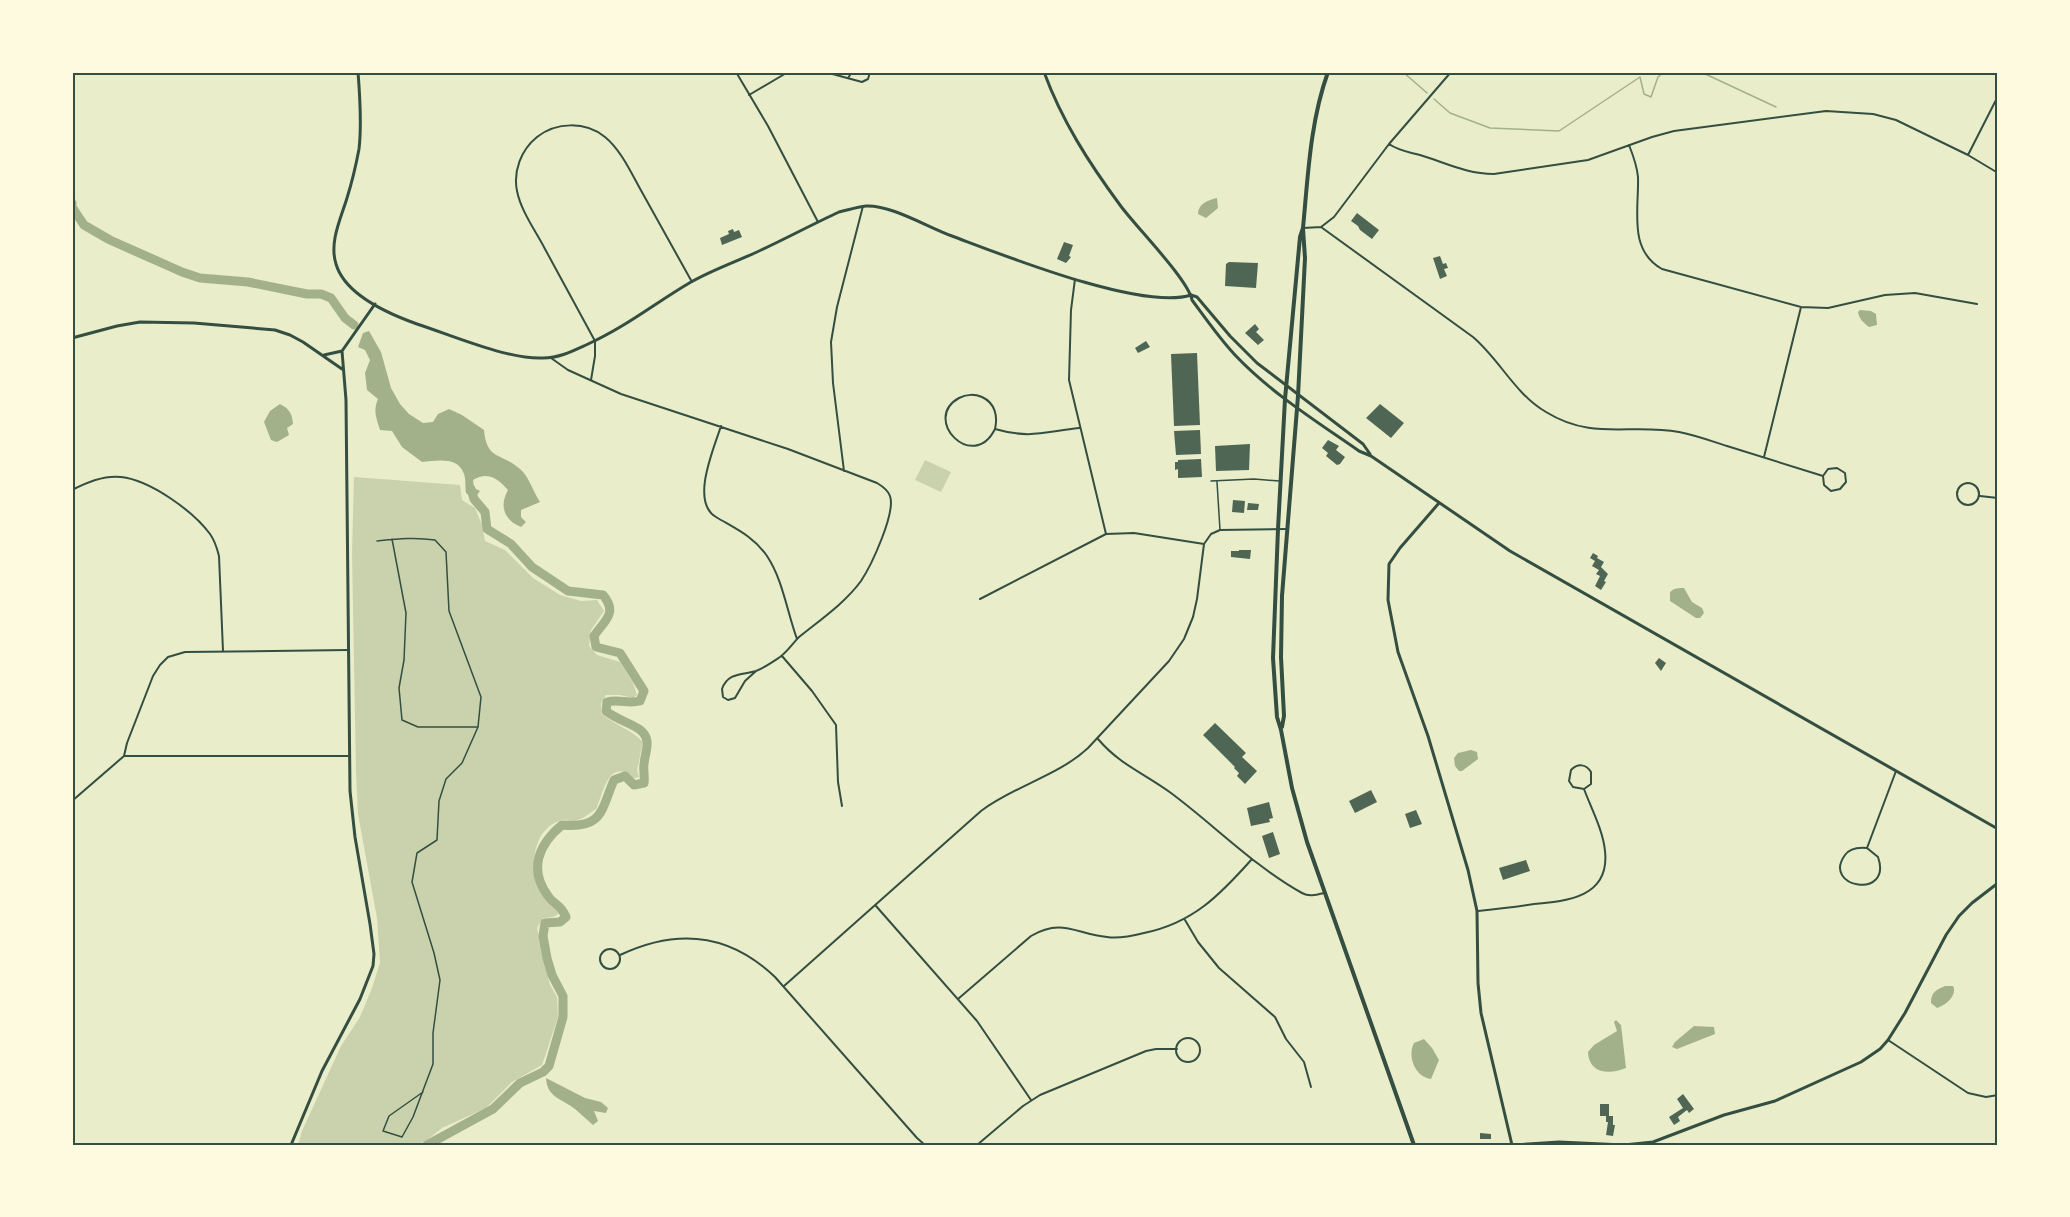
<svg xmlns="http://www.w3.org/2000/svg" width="2070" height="1217" font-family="'Nunito Sans',sans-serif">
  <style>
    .green { fill: #cad2ad }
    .water { fill: #a3b18a }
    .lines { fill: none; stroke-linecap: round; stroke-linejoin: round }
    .stream { stroke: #a3b18a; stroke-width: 1.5 }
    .river { stroke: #a3b18a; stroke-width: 9 }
    .building { fill: #4f6655 }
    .path { stroke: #344e41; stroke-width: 1.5 }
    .service { stroke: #344e41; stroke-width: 1.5 }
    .minor { stroke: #344e41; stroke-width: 2 }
    .tertiary { stroke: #344e41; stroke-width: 3 }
    .secondary { stroke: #344e41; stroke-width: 3 }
    .primary { stroke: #344e41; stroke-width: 4 }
    .neatline { fill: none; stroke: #344e41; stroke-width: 2 }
  </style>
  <rect width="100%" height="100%" fill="#e9edc9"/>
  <path class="green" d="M 925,460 L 951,472 L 941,492 L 915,480 Z
    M 354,477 L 460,485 L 462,500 L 475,508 L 482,525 L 485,541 L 505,550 L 533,578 L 560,595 L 581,601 L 597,600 L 604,611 L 591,630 L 589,646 L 597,655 L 620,662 L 633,683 L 637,695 L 633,698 L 620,695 L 606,695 L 601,703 L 601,713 C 614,725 631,729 643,742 L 637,770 L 639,777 L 634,778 C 608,757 604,792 596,809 C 590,813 583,819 575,821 C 571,822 566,819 562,820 C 532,828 528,870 541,893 C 546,902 554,906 560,913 L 553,917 L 543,918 L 537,928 L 550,985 L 557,997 L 558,1017 L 542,1065 L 512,1082 L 486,1108 L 442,1128 L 426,1141 L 416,1145 L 298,1145 L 302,1131 L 341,1046 L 360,1017 L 372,988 L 380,963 L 377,918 L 358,814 L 356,772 L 352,552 Z"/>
  <path class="water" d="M 1217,198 L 1218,208 L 1206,218 L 1198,214 C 1198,204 1208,200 1217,198 Z
    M 1860,310 L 1871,311 L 1876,314 L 1877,325 L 1869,327 C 1864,323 1859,319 1858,312 Z
    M 369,331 L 381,352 L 391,388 L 400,404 L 409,414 L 423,423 L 433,422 L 438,414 L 449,409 L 462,415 L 484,430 C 487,461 501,452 520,469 C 529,476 533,492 540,502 L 521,510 L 521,517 L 526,522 L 521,527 C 504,520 499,506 508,490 C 498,478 487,471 473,480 L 474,488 L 480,491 L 474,499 L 466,493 C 465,488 466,479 464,474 C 458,456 436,461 422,462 L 402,447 L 392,431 L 380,430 C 376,417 373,411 378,399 L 367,390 L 365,373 L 370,360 L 365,350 L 358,347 L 363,333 Z
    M 280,404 C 290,409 292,414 293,424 L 287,428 L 289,435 L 277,442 L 271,440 L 264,422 L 270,411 Z
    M 1680,588 L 1684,588 L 1692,602 L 1702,608 L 1704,613 L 1700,618 L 1696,618 L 1670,601 L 1670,592 L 1674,589 Z
    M 1471,750 L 1477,752 L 1478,759 L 1462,771 L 1459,771 L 1455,766 L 1454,758 L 1458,753 Z
    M 1945,986 L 1953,986 C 1958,995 1945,1006 1937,1008 L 1931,1003 C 1931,992 1936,990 1945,986 Z
    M 1616,1020 L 1621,1025 L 1626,1068 C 1610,1075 1589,1074 1588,1052 L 1594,1045 L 1617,1031 L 1614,1022 Z
    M 1694,1026 L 1714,1027 L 1715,1034 L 1677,1049 L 1672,1047 L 1675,1042 Z
    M 1424,1039 L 1432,1048 L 1439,1060 L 1431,1079 C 1415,1077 1407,1056 1414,1043 Z
    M 546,1078 L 585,1098 L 601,1102 L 608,1108 L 606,1113 L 594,1111 L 598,1121 L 593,1125 C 587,1120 581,1114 575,1109 C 563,1099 547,1098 546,1078 Z"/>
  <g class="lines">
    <path class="stream" d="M 1403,72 L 1427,93
      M 1701,72 L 1776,107
      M 1434,99 L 1450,113 L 1490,128 L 1559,131 L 1640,77 L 1644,94 L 1651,97 L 1658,77 L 1664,72"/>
    <path class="river" d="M 72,203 L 72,207 L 84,225 L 110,240 L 182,272 L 200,278 L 248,282 L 307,294 L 321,294 L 331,298 L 345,318 L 354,325
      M 427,1145 L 493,1109 L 520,1083 L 543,1072 L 549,1066 L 563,1017 L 563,996 L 552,975 L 547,958 L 543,936 L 545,923 L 560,922 L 566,917 C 560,903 555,906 548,896 C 528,869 539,844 562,825 C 603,829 601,810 614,780 L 625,776 L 634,785 L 644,783 C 645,776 643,770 644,764 C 645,751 653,739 639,729 C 628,722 616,719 606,711 L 607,702 C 619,699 628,704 640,701 L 644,691 L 620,653 L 596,647 L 594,636 C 605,620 618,613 603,595 L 568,591 L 532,567 L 511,544 L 487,529 L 485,512 L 474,499 L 471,489"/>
  </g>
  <path class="building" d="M 1357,213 L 1379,230 L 1372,239 L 1360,230 L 1358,226 L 1351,221 Z
    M 733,229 L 734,232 L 739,230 L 742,237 L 722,245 L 720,238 L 729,234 L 728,231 Z
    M 1064,242 L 1073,245 L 1069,256 L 1071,257 L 1066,263 L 1057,259 Z
    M 1440,256 L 1443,264 L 1446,263 L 1448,268 L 1444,269 L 1447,276 L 1440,279 L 1433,258 Z
    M 1229,262 L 1258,263 L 1256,288 L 1225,286 L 1226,264 Z
    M 1255,324 L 1259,329 L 1256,332 L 1264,340 L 1258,345 L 1245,333 Z
    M 1146,341 L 1150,347 L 1138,353 L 1135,348 Z
    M 1197,353 L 1200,425 L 1174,426 L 1171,354 Z
    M 1380,404 L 1404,423 L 1391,438 L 1366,418 Z
    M 1200,430 L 1201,454 L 1176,455 L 1174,431 Z
    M 1328,440 L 1339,446 L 1336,450 L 1345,457 L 1340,464 L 1337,465 L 1326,456 L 1328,453 L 1322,448 Z
    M 1250,444 L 1249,470 L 1216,471 L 1215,446 Z
    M 1201,459 L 1202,477 L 1178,478 L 1178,469 L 1175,470 L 1175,462 L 1178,462 L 1178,460 Z
    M 1233,500 L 1245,501 L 1244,513 L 1232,512 Z
    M 1248,503 L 1259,504 L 1258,510 L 1247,510 Z
    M 1239,550 L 1251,550 L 1250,559 L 1231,557 L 1231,551 L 1239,551 Z
    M 1593,553 L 1598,556 L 1597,558 L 1604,562 L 1601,567 L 1608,574 L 1604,581 L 1606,582 L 1601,590 L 1595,586 L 1600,576 L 1596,574 L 1599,570 L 1592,566 L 1595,561 L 1590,558 Z
    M 1659,658 L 1666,663 L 1661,671 L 1655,663 Z
    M 1215,723 L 1246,753 L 1242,757 L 1257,771 L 1245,784 L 1237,776 L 1239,773 L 1234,768 L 1235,767 L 1203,735 Z
    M 1371,790 L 1377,802 L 1355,813 L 1349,801 Z
    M 1269,802 L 1273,818 L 1269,819 L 1270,822 L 1251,826 L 1247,808 Z
    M 1416,810 L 1422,824 L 1410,828 L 1405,814 Z
    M 1273,832 L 1280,854 L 1269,858 L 1262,836 Z
    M 1526,860 L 1530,871 L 1503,880 L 1499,868 Z
    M 1683,1094 L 1694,1109 L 1689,1113 L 1687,1110 L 1678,1117 L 1680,1121 L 1674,1125 L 1669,1117 L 1683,1108 L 1677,1099 Z
    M 1600,1104 L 1609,1104 L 1609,1116 L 1613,1116 L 1613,1125 L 1615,1125 L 1613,1136 L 1606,1135 L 1608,1122 L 1606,1122 L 1606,1116 L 1600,1116 Z
    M 1480,1133 L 1491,1134 L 1491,1139 L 1480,1139 Z"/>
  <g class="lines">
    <path class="path" d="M 377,541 C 397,539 415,537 435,540 L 446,552 L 449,611 L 481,697 L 478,727 L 418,727 L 402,720 L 399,688 L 404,660 L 406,613 L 392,539
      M 423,1092 L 389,1116 L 383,1131 L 402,1137 L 413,1117 L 433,1064 L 433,1033 L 440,980 L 434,953 L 412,882 L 417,853 L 437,840 L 439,801 L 446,779 L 462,763 L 478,727"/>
    <path class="service" d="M 1211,481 L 1254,479 L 1279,481
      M 1217,482 L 1220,530"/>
    <path class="minor" d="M 736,72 L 768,126 L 818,222
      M 825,72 L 862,82 L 868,79 L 870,72
      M 848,78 L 852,72
      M 749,95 L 788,72
      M 1389,144 C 1399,151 1409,152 1420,155 C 1446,163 1467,174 1494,174 L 1588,160 L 1652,137 L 1674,131 L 1826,111 L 1873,114 L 1896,120 L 1968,155 L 1998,173
      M 1629,145 C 1633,155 1637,166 1638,177 C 1639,210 1628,250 1662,269 L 1801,307 L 1828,308 L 1885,295 L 1915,293 L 1977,304
      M 1968,155 L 1998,96
      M 1321,227 L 1473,337 C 1500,360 1515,394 1546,412 C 1593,441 1630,423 1679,432 C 1695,435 1711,441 1727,446 C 1759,456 1791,466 1823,476 L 1824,485 L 1831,491 L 1840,489 L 1846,482 L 1845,473 L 1837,468 L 1828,469 L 1823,476
      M 1303,228 L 1321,227 L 1334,217 L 1389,144 L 1451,72
      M 1075,279 L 1071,310 L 1069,380 L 1106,534
      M 551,358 L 568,370 L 621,394 L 788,449 L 877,483 C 882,486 888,490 890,496 C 896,513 871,566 861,581 C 845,603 820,620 799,637 C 793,643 788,651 780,657 C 774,661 764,668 756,671 C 743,675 728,672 722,689 L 723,697 L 728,700 L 735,698 L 745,681 L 756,671
      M 591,380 L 595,356 L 595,341 C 578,310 561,279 545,249 C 535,230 521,211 517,191 C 513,171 521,150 537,137 C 556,122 585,121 605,137 C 622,151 632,175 643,194 C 659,223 675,252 692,282
      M 721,426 C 714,448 690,502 716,517 C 736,529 753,536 767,556 C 783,580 787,612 797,639
      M 995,429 C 973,473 921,419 959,398 C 966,394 975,394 982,397 C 995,403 998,416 995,429 C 1030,439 1044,432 1079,428
      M 1764,457 L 1801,307
      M 844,471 L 833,383 L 831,342 L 837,307 L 863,206
      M1957 494a11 11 0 1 1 22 0a11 11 0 1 1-22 0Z
      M 72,490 C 87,482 104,475 121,477 C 150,480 193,511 210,534 C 215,541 217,548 219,556 L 223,651
      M 1980,496 L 1998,498
      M 980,599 L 1106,534 L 1134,533 L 1204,544
      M 782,656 L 812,691 L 836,725 L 838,782 L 842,806
      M 1098,739 C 1120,765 1144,773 1171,793 C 1214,825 1255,867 1302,893 C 1309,897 1316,895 1324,893
      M 124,756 L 349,756
      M 72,801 L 124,756 L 127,743 L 153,676 L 160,665 L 168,657 L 185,652 L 348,650
      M 1867,848 L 1878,857 C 1893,900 1821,888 1845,855 C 1850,848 1858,847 1867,848 L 1896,771
      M 876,906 L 977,1021 L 1031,1100
      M 1478,911 C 1497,909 1515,907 1534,904 C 1568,901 1610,897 1605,851 C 1603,830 1591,808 1584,789 L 1591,784 L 1591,772 C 1586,764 1578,763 1571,770 L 1569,781 L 1573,787 L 1584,789
      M 1185,920 L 1198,942 L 1219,968 L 1275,1017 L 1286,1039 L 1304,1062 L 1311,1087
      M600 959a10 10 0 1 1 20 0a10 10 0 1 1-20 0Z
      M 620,955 C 677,928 729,933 775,977 L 917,1138 L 925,1145
      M 784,986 L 981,811 C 1014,786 1058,776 1088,748 L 1169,661 L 1184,639 L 1193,617 L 1197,599 L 1204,544 L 1211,534 L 1220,530 L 1287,529
      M 958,999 L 1031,936 C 1062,918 1076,934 1107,937 C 1119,939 1132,936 1144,933 C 1193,923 1220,895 1252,859
      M1176 1050a12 12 0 1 1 24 0a12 12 0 1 1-24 0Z
      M 1888,1040 L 1968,1093 L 1986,1097 L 1998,1095
      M 977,1145 L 1023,1106 L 1040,1095 L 1146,1051 L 1156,1049 L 1177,1049"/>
    <path class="tertiary" d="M 358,72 C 360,97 362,124 359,149 C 356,165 352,182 347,198 C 341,218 329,242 336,264 C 345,295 389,314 417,324 C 451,335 509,360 543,358 C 559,358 573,351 586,345 C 626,327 655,303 691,282 C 712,270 735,262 757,252 C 785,239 811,225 839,212 C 848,210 857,207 866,206 C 892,205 927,227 952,236 C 1003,255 1142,311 1191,295
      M 72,338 L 117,326 L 140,322 L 194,323 L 275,330 L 290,335 L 303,342 L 342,369
      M 324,355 L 342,351
      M 1439,503 L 1400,548 L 1389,564 L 1388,600 L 1398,652 L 1428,736 L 1468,870 L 1477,911 L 1478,983 L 1481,1013 L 1512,1145
      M 291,1145 L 322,1071 L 360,999 L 373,966 L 374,954 L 370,924 L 355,837 L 350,791 L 346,400 L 342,351 L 375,304
      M 1514,1145 L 1559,1142 L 1624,1145 L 1653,1142 L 1724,1115 L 1775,1101 L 1861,1062 L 1880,1049 L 1888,1040 L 1905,1013 L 1946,935 L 1959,916 L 1972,903 L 1998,883"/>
    <path class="secondary" d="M 1044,72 C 1062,121 1089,163 1120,205 C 1135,226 1188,279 1192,300 C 1206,319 1219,338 1235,355 C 1271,393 1316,421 1359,451 L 1371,456 L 1510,551 L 1998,829
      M 1191,295 L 1197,297 L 1230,336 L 1257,363 L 1363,444 L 1370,454"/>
    <path class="primary" d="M 1328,72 C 1310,122 1308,176 1303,228 L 1300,237 L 1285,399 L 1278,529 L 1273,658 L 1277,717 L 1281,730 L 1292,788 L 1307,842 L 1414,1145
      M 1282,727 L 1284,716 L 1281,657 L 1282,596 L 1298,396 L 1305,258 L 1303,229"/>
  </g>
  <rect width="2070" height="1217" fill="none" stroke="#fefae0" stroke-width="147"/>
  <rect x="74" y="74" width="1922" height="1070" class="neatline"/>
</svg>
